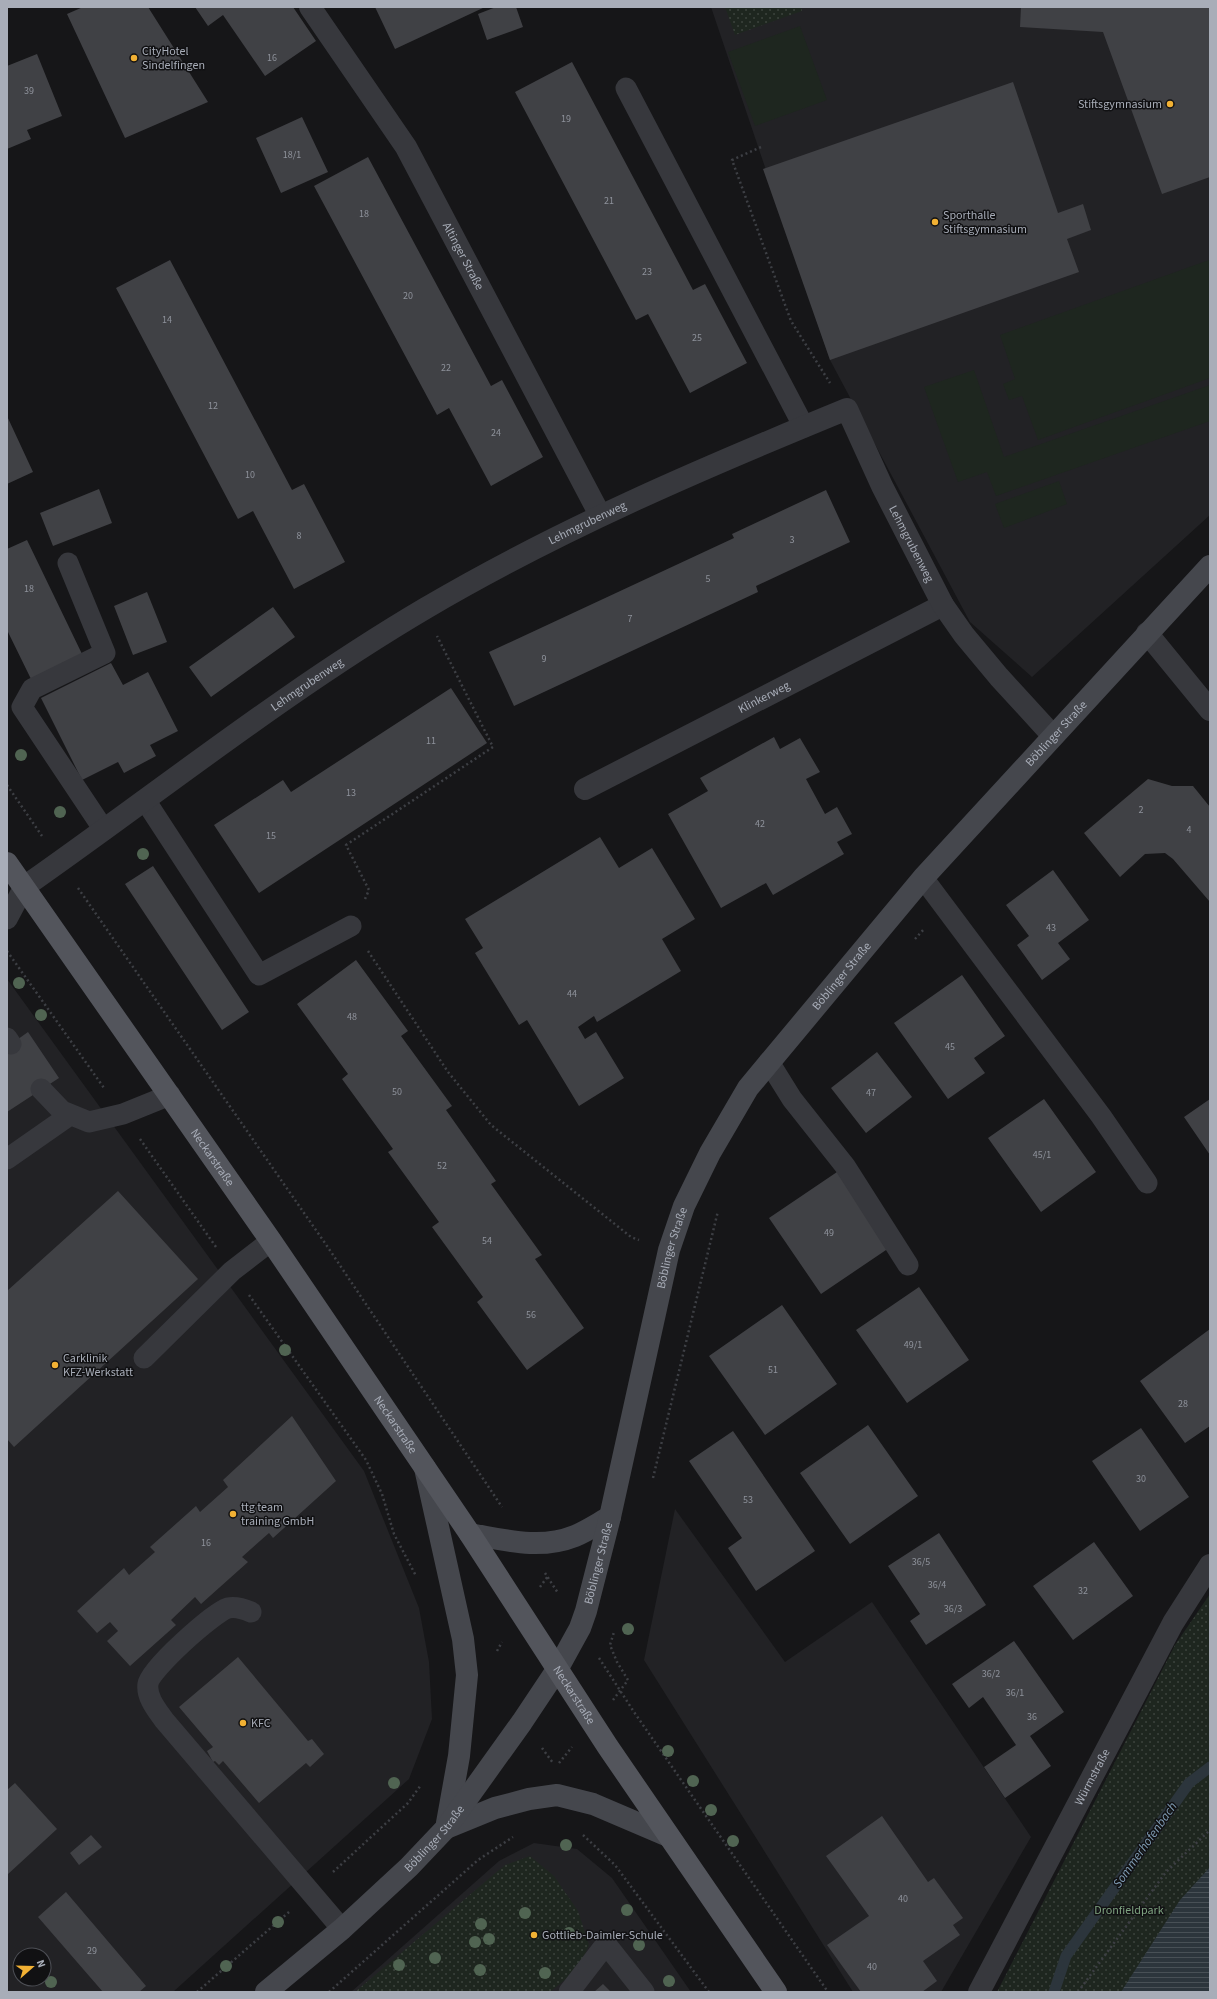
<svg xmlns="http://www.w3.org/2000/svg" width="1217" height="1999" font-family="'Source Sans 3',sans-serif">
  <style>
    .built { fill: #222225; fill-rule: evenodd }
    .green { fill: url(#green-dots) }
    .pitch { fill: #1e261f }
    .water { fill: url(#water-rules) }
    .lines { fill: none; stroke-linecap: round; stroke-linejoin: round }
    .stream { stroke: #2c353c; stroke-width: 11 }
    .building { fill: #404145 }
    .path { stroke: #3d3f44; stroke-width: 2.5; stroke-dasharray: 2 3; stroke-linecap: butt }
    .service { stroke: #37383d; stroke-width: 21 }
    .minor { stroke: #37383d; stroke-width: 22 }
    .secondary { stroke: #45474d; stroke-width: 22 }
    .primary { stroke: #53555c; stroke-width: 22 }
    .tree { fill: #506452 }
    .poi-dot { fill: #f2b134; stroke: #111113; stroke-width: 1.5 }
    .labels { text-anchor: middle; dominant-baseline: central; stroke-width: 3; stroke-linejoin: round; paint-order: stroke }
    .number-label { font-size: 10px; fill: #8e929b }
    .poi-label { font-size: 12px; fill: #a8adb8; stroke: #111113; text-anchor: start }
    .street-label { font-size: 12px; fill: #a8adb8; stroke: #111113 }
    .park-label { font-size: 12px; fill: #7fa381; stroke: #111113 }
    .water-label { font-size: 13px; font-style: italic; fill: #7f9bb3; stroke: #111113 }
  </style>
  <defs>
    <pattern id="green-dots" width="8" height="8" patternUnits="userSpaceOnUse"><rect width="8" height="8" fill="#1e261f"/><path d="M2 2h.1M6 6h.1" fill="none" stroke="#3c433d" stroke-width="1.8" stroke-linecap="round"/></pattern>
    <pattern id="water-rules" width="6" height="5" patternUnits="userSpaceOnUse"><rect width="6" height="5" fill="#2c353c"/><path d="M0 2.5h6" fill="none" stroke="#485056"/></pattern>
  </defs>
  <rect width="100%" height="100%" fill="#161618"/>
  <path class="built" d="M 711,7 L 1210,7 L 1210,515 L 1032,677 L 970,622 L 830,360 Z
    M 7,979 L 364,1471 L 419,1608 L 429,1662 L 432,1719 L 409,1779 L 173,1992 L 7,1992 ZM 20,1955 L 44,1955 L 44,1979 L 20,1979 Z
    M 675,1509 L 785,1662 L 872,1602 L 1031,1837 L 941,1992 L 853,1992 L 644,1660 Z
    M 534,1843 L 577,1849 L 612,1878 L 691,1992 L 351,1992 L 499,1861 Z"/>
  <path class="green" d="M 725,7 L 801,7 L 802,11 L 735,35 Z
    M 1210,1594 L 1210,1992 L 997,1992 L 1175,1645 Z
    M 530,1856 L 554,1876 L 578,1911 L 589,1945 L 578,1969 L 550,1992 L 355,1992 L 505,1865 Z"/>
  <path class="pitch" d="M 800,26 L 827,100 L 755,126 L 728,52 Z
    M 1209,260 L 1210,378 L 1038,440 L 1022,396 L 1009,400 L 1003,384 L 1015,379 L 1000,335 Z
    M 974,370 L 1004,457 L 1210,385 L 1210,421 L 996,496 L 987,472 L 958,482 L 924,387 Z
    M 1059,481 L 1067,504 L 1004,528 L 995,504 Z"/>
  <path class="water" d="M 1210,1867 L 1210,1992 L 1121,1992 L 1180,1900 Z"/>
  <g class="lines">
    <path class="stream" d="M 1054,1992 L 1066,1956 L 1189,1783 L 1210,1767"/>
  </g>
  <path class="building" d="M 83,7 L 148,7 L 208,102 L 125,138 L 67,14 Z
    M 195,7 L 293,7 L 316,41 L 265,76 L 223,15 L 208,26 Z
    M 375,7 L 485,7 L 395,49 Z
    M 496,7 L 516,7 L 523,27 L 487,40 L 478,14 Z
    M 1021,7 L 1210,7 L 1210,177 L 1162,194 L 1103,32 L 1020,27 Z
    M 37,54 L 62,116 L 27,130 L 31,139 L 7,149 L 7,66 Z
    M 572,62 L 693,290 L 705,284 L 747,363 L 690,393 L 648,314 L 636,320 L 515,92 Z
    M 1013,82 L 1058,213 L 1083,204 L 1091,230 L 1067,239 L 1079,272 L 830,360 L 763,169 Z
    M 302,117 L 328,172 L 281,193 L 256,138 Z
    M 368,157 L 491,386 L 502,380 L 543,457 L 491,486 L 449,408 L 437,415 L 314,186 Z
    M 170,260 L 292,490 L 304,484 L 345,562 L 294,589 L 253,511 L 238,519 L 116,288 Z
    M 7,416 L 33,472 L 7,484 Z
    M 99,489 L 112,523 L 53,546 L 40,513 Z
    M 826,490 L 850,542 L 756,586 L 758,592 L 514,706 L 489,652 L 734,538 L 732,534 Z
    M 27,540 L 82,654 L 31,679 L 7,630 L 7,549 Z
    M 147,592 L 167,642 L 133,655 L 114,606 Z
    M 273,607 L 295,637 L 211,697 L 189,667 Z
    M 111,663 L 123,685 L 148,672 L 178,731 L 150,745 L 156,756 L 124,773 L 118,762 L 82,780 L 41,698 Z
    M 451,688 L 487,743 L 259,893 L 214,825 L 283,780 L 291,792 Z
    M 774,737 L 780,749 L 800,738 L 820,772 L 806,779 L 825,814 L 837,807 L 852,834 L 837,842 L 844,854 L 773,895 L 766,883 L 721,908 L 668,814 L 708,791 L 700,778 Z
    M 1148,779 L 1172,786 L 1193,786 L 1210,807 L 1210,902 L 1173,859 L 1165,853 L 1145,854 L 1120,877 L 1084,833 Z
    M 600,837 L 619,868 L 652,848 L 695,919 L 662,939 L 681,971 L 597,1022 L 594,1016 L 578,1027 L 585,1039 L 596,1032 L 624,1078 L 579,1106 L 527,1020 L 519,1025 L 475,953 L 483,948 L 465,919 Z
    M 153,866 L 249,1012 L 222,1030 L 125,884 Z
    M 1053,870 L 1089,920 L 1058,943 L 1070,959 L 1042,980 L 1017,945 L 1029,936 L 1006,905 Z
    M 356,960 L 408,1031 L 401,1036 L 452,1106 L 446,1110 L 496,1181 L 491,1184 L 542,1255 L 535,1259 L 584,1328 L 527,1370 L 477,1302 L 483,1297 L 432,1227 L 439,1222 L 388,1152 L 393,1149 L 342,1079 L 348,1074 L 297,1004 Z
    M 962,975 L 1005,1036 L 974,1058 L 985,1073 L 948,1099 L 894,1023 Z
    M 28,1032 L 59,1078 L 7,1112 L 7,1047 Z
    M 877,1052 L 912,1097 L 866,1133 L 831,1088 Z
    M 1044,1099 L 1096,1172 L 1041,1212 L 988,1138 Z
    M 1210,1099 L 1210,1155 L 1184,1117 Z
    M 837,1172 L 889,1248 L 821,1294 L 769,1218 Z
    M 118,1191 L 198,1279 L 14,1447 L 7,1439 L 7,1291 Z
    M 919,1287 L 969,1360 L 907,1403 L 856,1330 Z
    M 782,1305 L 837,1384 L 765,1435 L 709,1356 Z
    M 1210,1329 L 1210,1426 L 1185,1443 L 1140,1381 Z
    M 292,1416 L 336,1481 L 273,1538 L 269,1533 L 242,1557 L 248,1562 L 201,1604 L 195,1597 L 171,1620 L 176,1625 L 130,1666 L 107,1641 L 118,1631 L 110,1622 L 97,1633 L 77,1611 L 124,1568 L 129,1575 L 155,1552 L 150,1547 L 196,1506 L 200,1512 L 228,1487 L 223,1480 Z
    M 868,1425 L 918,1496 L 850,1544 L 800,1473 Z
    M 1141,1428 L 1189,1497 L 1140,1531 L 1092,1461 Z
    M 733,1431 L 815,1551 L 756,1591 L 728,1548 L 742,1538 L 689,1461 Z
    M 939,1533 L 986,1605 L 926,1645 L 910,1621 L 920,1614 L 888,1566 Z
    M 1094,1542 L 1133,1596 L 1073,1640 L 1033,1586 Z
    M 1014,1641 L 1064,1712 L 1030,1736 L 1051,1766 L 1005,1798 L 984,1767 L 1016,1745 L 983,1697 L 969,1708 L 952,1684 Z
    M 238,1657 L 308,1741 L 312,1739 L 324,1754 L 310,1767 L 306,1763 L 259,1803 L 223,1761 L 219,1765 L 215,1761 L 213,1762 L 207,1751 L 213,1747 L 179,1707 Z
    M 15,1783 L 57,1829 L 7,1875 L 7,1790 Z
    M 882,1816 L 928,1882 L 934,1878 L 963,1918 L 953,1925 L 960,1935 L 923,1961 L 937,1981 L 922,1992 L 861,1992 L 827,1945 L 869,1916 L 826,1856 Z
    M 91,1835 L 102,1847 L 79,1865 L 70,1853 Z
    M 66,1892 L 146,1986 L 139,1992 L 103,1992 L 38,1917 Z
    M 603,1984 L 611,1992 L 594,1992 Z"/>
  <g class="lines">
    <path class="path" d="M 761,147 L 732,160 L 791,321 L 830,383
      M 7,785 L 42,836
      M 78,888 L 327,1246 L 502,1507
      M 365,899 L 369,890 L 346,845 L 493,747 L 437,636
      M 915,939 L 924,929
      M 7,951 L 104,1088
      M 368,951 L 448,1072 L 491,1125 L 631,1237 L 639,1240
      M 140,1139 L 216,1247
      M 249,1295 L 366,1460 L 382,1494 L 394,1534 L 416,1576
      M 653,1478 L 718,1211
      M 545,1573 L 558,1593
      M 540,1587 L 548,1576
      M 497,1651 L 502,1642
      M 599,1658 L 634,1712 L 828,1992
      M 613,1700 L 628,1680 L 617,1662 L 610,1645 L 614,1632
      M 542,1748 L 553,1763
      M 559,1763 L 572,1747
      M 583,1835 L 615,1865 L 709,1992
      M 333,1872 L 408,1803 L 421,1785
      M 197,1992 L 289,1912
      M 329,1992 L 478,1860 L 513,1837
      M 1078,1992 L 1166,1872 L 1210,1830"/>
    <path class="service" d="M 626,88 L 804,427
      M 68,563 L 105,653 L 32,689 L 22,707 L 104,830
      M 145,800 L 259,975 L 351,926
      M 923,878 L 1101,1116 L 1147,1183
      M 7,919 L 24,887
      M 7,1038 L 11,1044
      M 769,1062 L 792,1099 L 845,1166 L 908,1265
      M 41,1089 L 62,1111 L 89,1122 L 123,1114 L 170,1095
      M 7,1159 L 70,1115
      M 144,1358 L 232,1271 L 271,1241
      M 251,1612 C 244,1609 236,1606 228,1608 C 213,1613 150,1669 148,1684 C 146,1697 157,1710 164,1720 L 342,1929
      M 569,1992 L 606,1944 L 644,1992"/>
    <g class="minor">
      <path id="s1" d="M 310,7 L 406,147 L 600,515"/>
      <path d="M 1147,633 L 1210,710"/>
      <path id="s2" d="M 585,789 L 943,605"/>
      <path id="s3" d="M 24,887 C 157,794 285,691 426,608 C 560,529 703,468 847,409 L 882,486 L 943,605 L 964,635 L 999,677 L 1053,736"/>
      <path id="s4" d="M 979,1992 L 1173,1623 L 1210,1565"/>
    </g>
    <g class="secondary">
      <path d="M 425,1468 L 463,1639 L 467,1675 L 459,1756 L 447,1823"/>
      <path d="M 470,1534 C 505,1540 540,1550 575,1536 C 587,1531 599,1523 610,1517"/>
      <path d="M 446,1828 L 495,1808 L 529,1799 L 557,1795 L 593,1804 L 668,1836"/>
      <path id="s5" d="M 266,1992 L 342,1929 L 409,1867 L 446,1828 L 522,1722 L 558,1668 L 580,1628 L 586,1611 L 610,1517 L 669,1250 L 684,1206 L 710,1153 L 748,1088 L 923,878 L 1210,566"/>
    </g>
    <path class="primary" id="s6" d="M 7,863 L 271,1241 L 470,1534 L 608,1747 L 776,1992"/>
  </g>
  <g class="tree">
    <circle cx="21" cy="755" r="6"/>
    <circle cx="60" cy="812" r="6"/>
    <circle cx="143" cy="854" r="6"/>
    <circle cx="19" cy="983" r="6"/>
    <circle cx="41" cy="1015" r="6"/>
    <circle cx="285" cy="1350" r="6"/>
    <circle cx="628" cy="1629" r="6"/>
    <circle cx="668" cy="1751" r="6"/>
    <circle cx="693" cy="1781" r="6"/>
    <circle cx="394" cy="1783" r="6"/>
    <circle cx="711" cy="1810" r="6"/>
    <circle cx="733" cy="1841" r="6"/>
    <circle cx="566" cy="1845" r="6"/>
    <circle cx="627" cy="1910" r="6"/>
    <circle cx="525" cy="1913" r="6"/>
    <circle cx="278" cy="1922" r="6"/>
    <circle cx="481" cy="1924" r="6"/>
    <circle cx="569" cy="1933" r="6"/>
    <circle cx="489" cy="1939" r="6"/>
    <circle cx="475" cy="1942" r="6"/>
    <circle cx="639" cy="1945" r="6"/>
    <circle cx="435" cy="1958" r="6"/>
    <circle cx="399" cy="1965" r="6"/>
    <circle cx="226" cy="1966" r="6"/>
    <circle cx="480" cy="1970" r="6"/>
    <circle cx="545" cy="1973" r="6"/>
    <circle cx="669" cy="1981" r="6"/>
    <circle cx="51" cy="1982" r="6"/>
  </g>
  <g class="poi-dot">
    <circle cx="134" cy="58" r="4"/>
    <circle cx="1170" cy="104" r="4"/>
    <circle cx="935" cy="222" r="4"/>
    <circle cx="55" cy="1365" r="4"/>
    <circle cx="233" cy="1514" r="4"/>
    <circle cx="243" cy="1723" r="4"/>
    <circle cx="534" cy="1935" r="4"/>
  </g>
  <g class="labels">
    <g class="number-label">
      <text x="272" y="58">16</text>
      <text x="29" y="91">39</text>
      <text x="566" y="119">19</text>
      <text x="292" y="155">18/1</text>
      <text x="609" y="201">21</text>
      <text x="364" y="214">18</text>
      <text x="647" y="272">23</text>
      <text x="408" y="296">20</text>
      <text x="167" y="320">14</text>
      <text x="697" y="338">25</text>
      <text x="446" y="368">22</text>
      <text x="213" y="406">12</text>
      <text x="496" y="433">24</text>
      <text x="250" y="475">10</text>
      <text x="299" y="536">8</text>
      <text x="792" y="540">3</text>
      <text x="708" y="579">5</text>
      <text x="29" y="589">18</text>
      <text x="630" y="619">7</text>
      <text x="544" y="659">9</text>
      <text x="431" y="741">11</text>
      <text x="351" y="793">13</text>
      <text x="1141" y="810">2</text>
      <text x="760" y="824">42</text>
      <text x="1189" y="830">4</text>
      <text x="271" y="836">15</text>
      <text x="1051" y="928">43</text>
      <text x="572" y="994">44</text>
      <text x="352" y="1017">48</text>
      <text x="950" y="1047">45</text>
      <text x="397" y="1092">50</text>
      <text x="871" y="1093">47</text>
      <text x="1042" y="1155">45/1</text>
      <text x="442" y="1166">52</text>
      <text x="829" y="1233">49</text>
      <text x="487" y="1241">54</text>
      <text x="531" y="1315">56</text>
      <text x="913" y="1345">49/1</text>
      <text x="773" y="1370">51</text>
      <text x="1183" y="1404">28</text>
      <text x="1141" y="1479">30</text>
      <text x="748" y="1500">53</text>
      <text x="206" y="1543">16</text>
      <text x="921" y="1562">36/5</text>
      <text x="937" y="1585">36/4</text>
      <text x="1083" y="1591">32</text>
      <text x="953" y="1609">36/3</text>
      <text x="991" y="1674">36/2</text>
      <text x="1015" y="1693">36/1</text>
      <text x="1032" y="1717">36</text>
      <text x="903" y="1899">40</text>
      <text x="92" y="1951">29</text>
      <text x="872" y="1967">40</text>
    </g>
    <g class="poi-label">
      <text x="142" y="51">CityHotel<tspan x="142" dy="14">Sindelfingen</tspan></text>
      <text x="1162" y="104" text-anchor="end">Stiftsgymnasium</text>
      <text x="943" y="215">Sporthalle<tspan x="943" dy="14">Stiftsgymnasium</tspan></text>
      <text x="63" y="1358">Carklinik<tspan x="63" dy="14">KFZ-Werkstatt</tspan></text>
      <text x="241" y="1507">ttg team<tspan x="241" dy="14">training GmbH</tspan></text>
      <text x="251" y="1723">KFC</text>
      <text x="542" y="1935">Gottlieb-Daimler-Schule</text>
    </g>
    <g class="street-label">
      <text stroke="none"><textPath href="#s1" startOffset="293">Altinger Straße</textPath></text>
      <text stroke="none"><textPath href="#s3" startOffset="672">Lehmgrubenweg</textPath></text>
      <text stroke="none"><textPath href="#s3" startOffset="1105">Lehmgrubenweg</textPath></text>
      <text stroke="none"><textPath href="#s3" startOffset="348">Lehmgrubenweg</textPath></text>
      <text stroke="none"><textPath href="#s2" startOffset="201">Klinkerweg</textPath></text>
      <text stroke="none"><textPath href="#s5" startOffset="1524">Böblinger Straße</textPath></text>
      <text stroke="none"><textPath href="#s5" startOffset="1200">Böblinger Straße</textPath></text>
      <text stroke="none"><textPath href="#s6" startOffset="359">Neckarstraße</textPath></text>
      <text stroke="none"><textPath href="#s5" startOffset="876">Böblinger Straße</textPath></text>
      <text stroke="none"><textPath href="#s6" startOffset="683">Neckarstraße</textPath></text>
      <text stroke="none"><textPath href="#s5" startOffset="552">Böblinger Straße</textPath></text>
      <text stroke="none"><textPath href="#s6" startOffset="1007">Neckarstraße</textPath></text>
      <text stroke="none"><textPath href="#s4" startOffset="243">Würmstraße</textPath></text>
      <text stroke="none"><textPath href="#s5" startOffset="228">Böblinger Straße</textPath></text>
    </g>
    <g class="park-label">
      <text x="1129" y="1910">Dronfieldpark</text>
    </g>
    <g class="water-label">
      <text transform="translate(1145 1845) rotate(-55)">Sommerhofenbach</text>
    </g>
  </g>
  <rect width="1217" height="1999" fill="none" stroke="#a8adb8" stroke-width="16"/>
  <g transform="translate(32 1967) rotate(70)"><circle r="19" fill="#111113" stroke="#4d4f55"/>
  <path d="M0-3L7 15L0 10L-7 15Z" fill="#f2b134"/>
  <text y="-6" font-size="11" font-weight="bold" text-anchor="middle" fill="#a8adb8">N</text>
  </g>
</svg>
